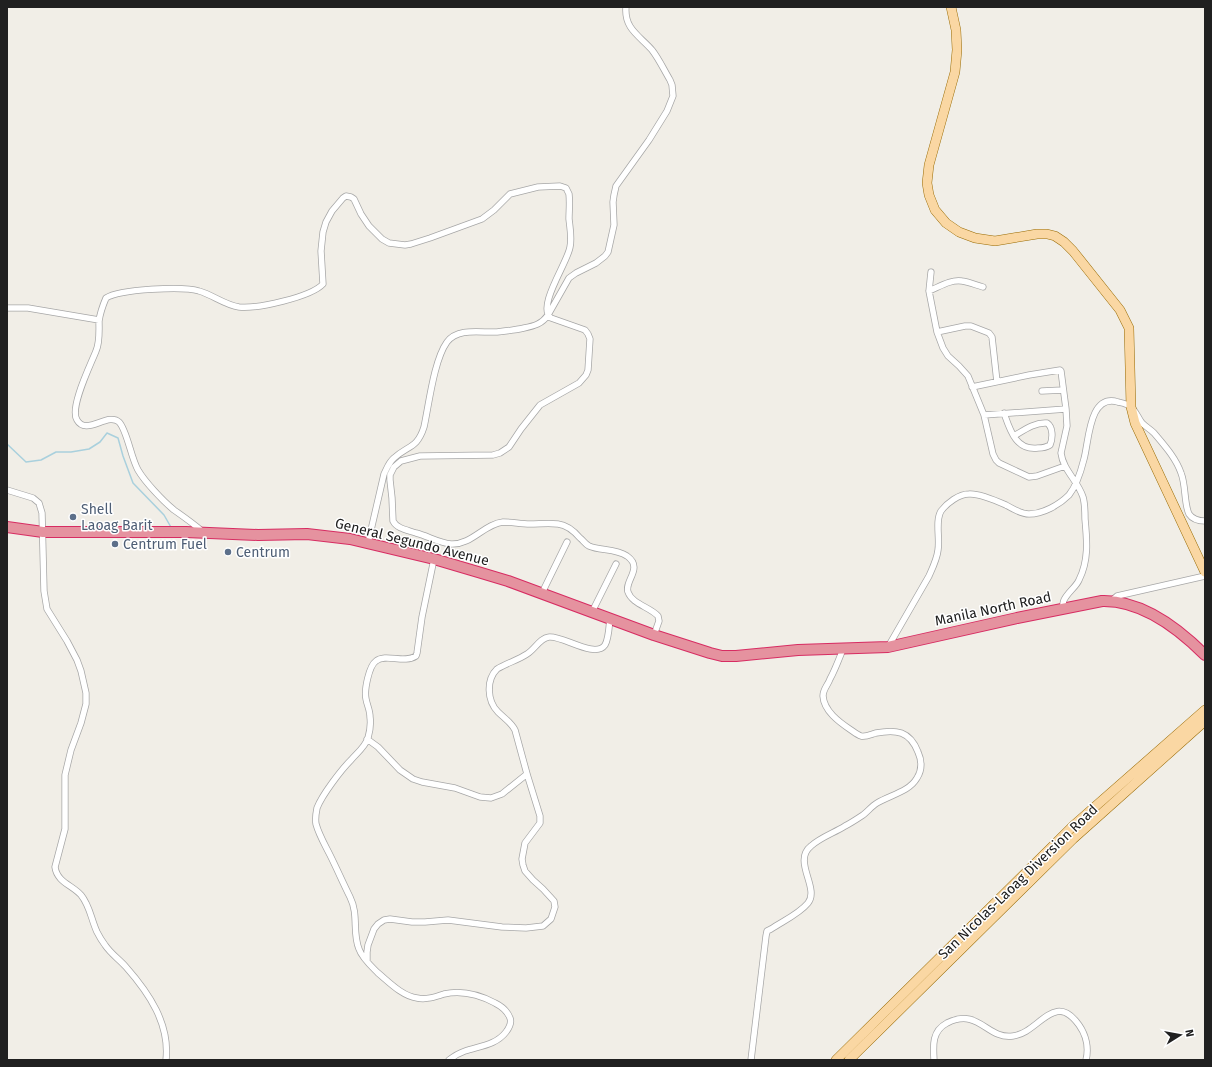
<svg xmlns="http://www.w3.org/2000/svg" width="1212" height="1067" font-family="'Fira Sans',sans-serif">
  <style>
    .lines { fill: none; stroke-linecap: round; stroke-linejoin: round }
    .stream { stroke: #a9d0dd; stroke-width: 1.5 }
    .street-casing { stroke: #a7a7a7; stroke-width: 7 }
    .primary-casing { stroke: #996b04; stroke-width: 10 }
    .highway-casing { stroke: #d72c62; stroke-width: 12 }
    .street { stroke: #fff; stroke-width: 5.5 }
    .primary { stroke: #fad7a3; stroke-width: 9 }
    .highway { stroke: #e5929f; stroke-width: 10 }
    .service-dot { fill: #5c6f8a; stroke: #fff; stroke-width: 1.5 }
    .labels { text-anchor: middle; dominant-baseline: central; stroke-width: 3; stroke-linejoin: round; paint-order: stroke }
    .service-label { font-size: 14px; fill: #4e5e75; stroke: #fff; text-anchor: start }
    .street-label { font-size: 14px; fill: #202020; stroke: #fff }
  </style>
  <rect width="100%" height="100%" fill="#f1eee7"/>
  <g class="lines">
    <path class="stream" d="M 7,444 L 26,462 L 41,460 L 56,452 L 71,452 L 89,449 L 100,442 L 107,433 L 118,438 L 123,456 L 133,483 L 164,515 L 172,529"/>
    <g class="street-casing">
      <path id="street" d="M 931,272 L 929,291 L 937,332 L 943,348 L 948,356 L 959,366 L 968,376 L 984,415 L 993,454 L 996,460 L 999,463 L 1029,477 L 1037,476 L 1065,466
        M 929,291 C 939,287 951,279 962,281 C 969,282 976,285 983,287
        M 7,308 L 28,308 L 99,320
        M 937,332 L 965,326 L 971,326 L 989,333 L 992,337 L 997,382
        M 972,387 L 1029,375 L 1060,370 L 1061,371 L 1066,409 L 1067,426 L 1061,453 C 1063,470 1078,481 1083,497 C 1085,504 1085,512 1085,519 C 1087,540 1089,560 1079,580 C 1076,587 1068,592 1064,600 C 1063,602 1063,606 1062,608
        M 1042,391 L 1063,390
        M 1004,413 C 1010,430 1016,451 1038,448 C 1043,448 1047,447 1050,445 C 1053,438 1053,427 1047,423 C 1035,422 1024,430 1014,436
        M 984,415 L 1066,409
        M 7,490 L 33,498 L 39,503 L 42,513 L 44,591 L 47,609 L 67,641 L 77,660 L 81,671 L 86,693 L 86,704 L 81,723 L 71,750 L 65,775 L 65,829 L 55,867 C 57,882 72,885 81,895 C 90,906 91,919 97,932 C 99,936 102,941 105,945 C 111,954 119,959 126,967 C 149,993 170,1024 166,1060
        M 203,532 C 194,524 184,517 174,510 C 163,501 145,482 138,470 C 131,458 127,430 119,422 C 108,412 86,436 77,420 C 69,408 91,364 96,351 C 100,342 99,331 99,321 C 100,314 103,305 106,298 C 120,289 183,286 199,291 C 213,295 225,305 239,307 C 257,309 311,297 323,284 L 321,251 L 323,232 L 326,222 L 332,211 L 343,198 L 346,196 L 351,197 L 354,199 L 361,214 L 369,226 L 382,239 L 389,243 L 405,245 L 411,244 L 430,238 L 482,219 L 494,210 L 510,194 L 538,187 L 560,186 L 566,188 L 569,194 C 570,203 569,211 569,219 C 570,228 572,238 570,247 C 568,262 536,307 551,318 L 585,330 L 588,334 L 590,339 L 588,370 L 586,375 L 579,383 L 540,405 L 521,429 L 509,447 L 500,453 L 493,455 L 420,456 L 401,461 L 394,467 L 390,475 L 390,480 L 392,498 L 393,521 C 397,529 408,530 416,533 C 428,536 439,543 451,544 C 472,545 484,524 503,522 C 512,522 521,524 530,524 C 539,524 549,523 558,524 C 567,525 574,531 580,538 C 583,540 585,544 589,546 C 600,551 615,548 627,556 C 644,568 624,581 628,592 C 632,604 650,607 658,616 L 659,621 L 654,635
        M 368,543 L 384,474 C 387,468 389,462 394,458 C 408,445 417,449 424,427 C 429,404 434,360 447,342 C 458,327 482,333 497,332 C 506,331 515,330 524,328 C 534,326 542,324 548,315 L 569,278 L 576,273 L 596,263 L 605,256 L 608,252 L 614,225 L 613,202 L 614,195 L 616,186 L 649,140 L 667,111 L 673,96 L 672,85 L 670,80 C 664,70 659,59 652,50 C 640,36 624,29 626,7
        M 434,559 L 422,617 L 417,653 L 416,656 C 404,664 386,653 376,661 C 369,666 364,690 366,699 C 367,705 370,710 370,717 C 371,724 370,731 368,738 C 365,747 357,753 351,760 C 341,770 322,795 317,808 C 316,813 315,819 316,824 C 319,835 325,845 330,855 C 337,869 343,883 350,897 C 359,915 352,932 359,949 C 362,958 371,966 378,973 C 389,982 402,996 417,998 C 426,1000 435,997 444,994 C 462,990 478,994 495,1003 C 501,1006 507,1010 510,1018 C 512,1023 509,1028 506,1032 C 496,1045 480,1046 465,1051 C 459,1053 454,1056 449,1060
        M 542,593 L 567,542
        M 1111,601 L 1117,596 L 1205,576
        M 592,612 L 616,564
        M 888,647 L 929,576 C 933,567 937,559 938,550 C 940,538 935,521 941,511 C 947,503 959,494 969,494 C 979,493 997,501 1006,505 C 1013,509 1021,514 1029,514 C 1043,514 1059,505 1069,495 C 1077,485 1081,471 1084,459 C 1089,441 1089,393 1118,402 C 1122,403 1127,404 1130,406 C 1135,409 1138,418 1142,423 C 1146,427 1150,429 1154,433 C 1164,445 1176,458 1181,473 C 1186,485 1184,504 1189,514 C 1193,520 1199,521 1205,521
        M 367,739 L 378,747 L 400,770 L 413,779 L 422,782 L 455,788 L 480,797 L 491,798 L 502,794 L 527,774
        M 367,961 L 367,952 L 368,945 L 374,929 L 378,924 L 384,920 L 390,919 L 412,922 L 425,922 L 448,920 L 502,927 L 526,928 L 543,926 L 551,919 L 555,907 L 554,901 L 543,889 L 533,880 L 525,871 L 523,865 L 522,859 L 525,843 L 540,823 L 540,816 L 527,774 L 515,730 C 511,722 504,718 498,712 C 487,701 486,680 497,669 C 507,663 518,660 527,654 C 535,649 540,638 549,637 C 562,635 595,659 605,645 C 609,638 609,626 610,618
        M 751,1060 L 766,936 L 767,931 L 771,929 C 783,921 799,914 808,903 C 820,888 792,861 811,846 C 821,837 834,833 845,826 C 851,823 857,819 863,815 C 868,811 872,806 877,803 C 890,795 909,792 917,778 C 922,770 922,761 918,752 C 910,731 896,729 876,733 C 872,734 866,737 861,736 C 858,735 854,732 851,730 C 839,722 824,711 823,696 C 823,689 828,685 830,679 C 835,670 839,659 843,649
        M 934,1060 C 933,1045 932,1031 947,1023 C 979,1007 987,1040 1013,1036 C 1039,1033 1054,990 1079,1025 C 1086,1035 1089,1048 1086,1060"/>
    </g>
    <g class="primary-casing">
      <path id="primary" d="M 951,7 L 956,30 L 957,50 L 955,72 L 929,165 L 927,183 L 929,195 L 935,210 L 946,223 L 959,232 L 975,238 L 995,241 L 1037,234 L 1047,234 L 1055,236 L 1064,242 L 1073,251 L 1120,310 L 1129,328 L 1131,407 L 1135,423 L 1205,572
        M 836,1060 L 1073,826 L 1205,710
        M 849,1060 L 1073,839 L 1205,721"/>
    </g>
    <g class="highway-casing">
      <path id="highway" d="M 7,527 L 43,532 L 186,532 L 258,535 L 307,534 L 350,539 L 434,559 L 478,572 L 508,581 L 654,635 L 710,653 L 722,656 L 736,656 L 798,650 L 888,647 L 1017,618 L 1102,601 C 1142,600 1178,628 1205,655"/>
    </g>
    <use href="#street" class="street"/>
    <use href="#primary" class="primary"/>
    <use href="#highway" class="highway"/>
  </g>
  <g class="service-dot">
    <circle cx="73" cy="517" r="4"/>
    <circle cx="115" cy="544" r="4"/>
    <circle cx="228" cy="552" r="4"/>
  </g>
  <g class="labels">
    <g class="service-label">
      <text x="81" y="509">Shell<tspan x="81" dy="16">Laoag Barit</tspan></text>
      <text x="123" y="544">Centrum Fuel</text>
      <text x="236" y="552">Centrum</text>
    </g>
    <g class="street-label">
      <text transform="translate(412 542) rotate(14)">General Segundo Avenue</text>
      <text transform="translate(993 609) rotate(-12)">Manila North Road</text>
      <text transform="translate(1018 882) rotate(-44)">San Nicolas-Laoag Diversion Road</text>
    </g>
  </g>
  <rect width="1212" height="1067" fill="none" stroke="#202020" stroke-width="16"/>
  <g transform="translate(1180 1035) rotate(79)" stroke="#ffffff" stroke-width="3" paint-order="stroke">
  <path d="M0-3L7 15L0 10L-7 15Z" fill="#202020"/>
  <text y="-6" font-size="11" font-weight="bold" text-anchor="middle" fill="#202020">N</text>
  </g>
</svg>
